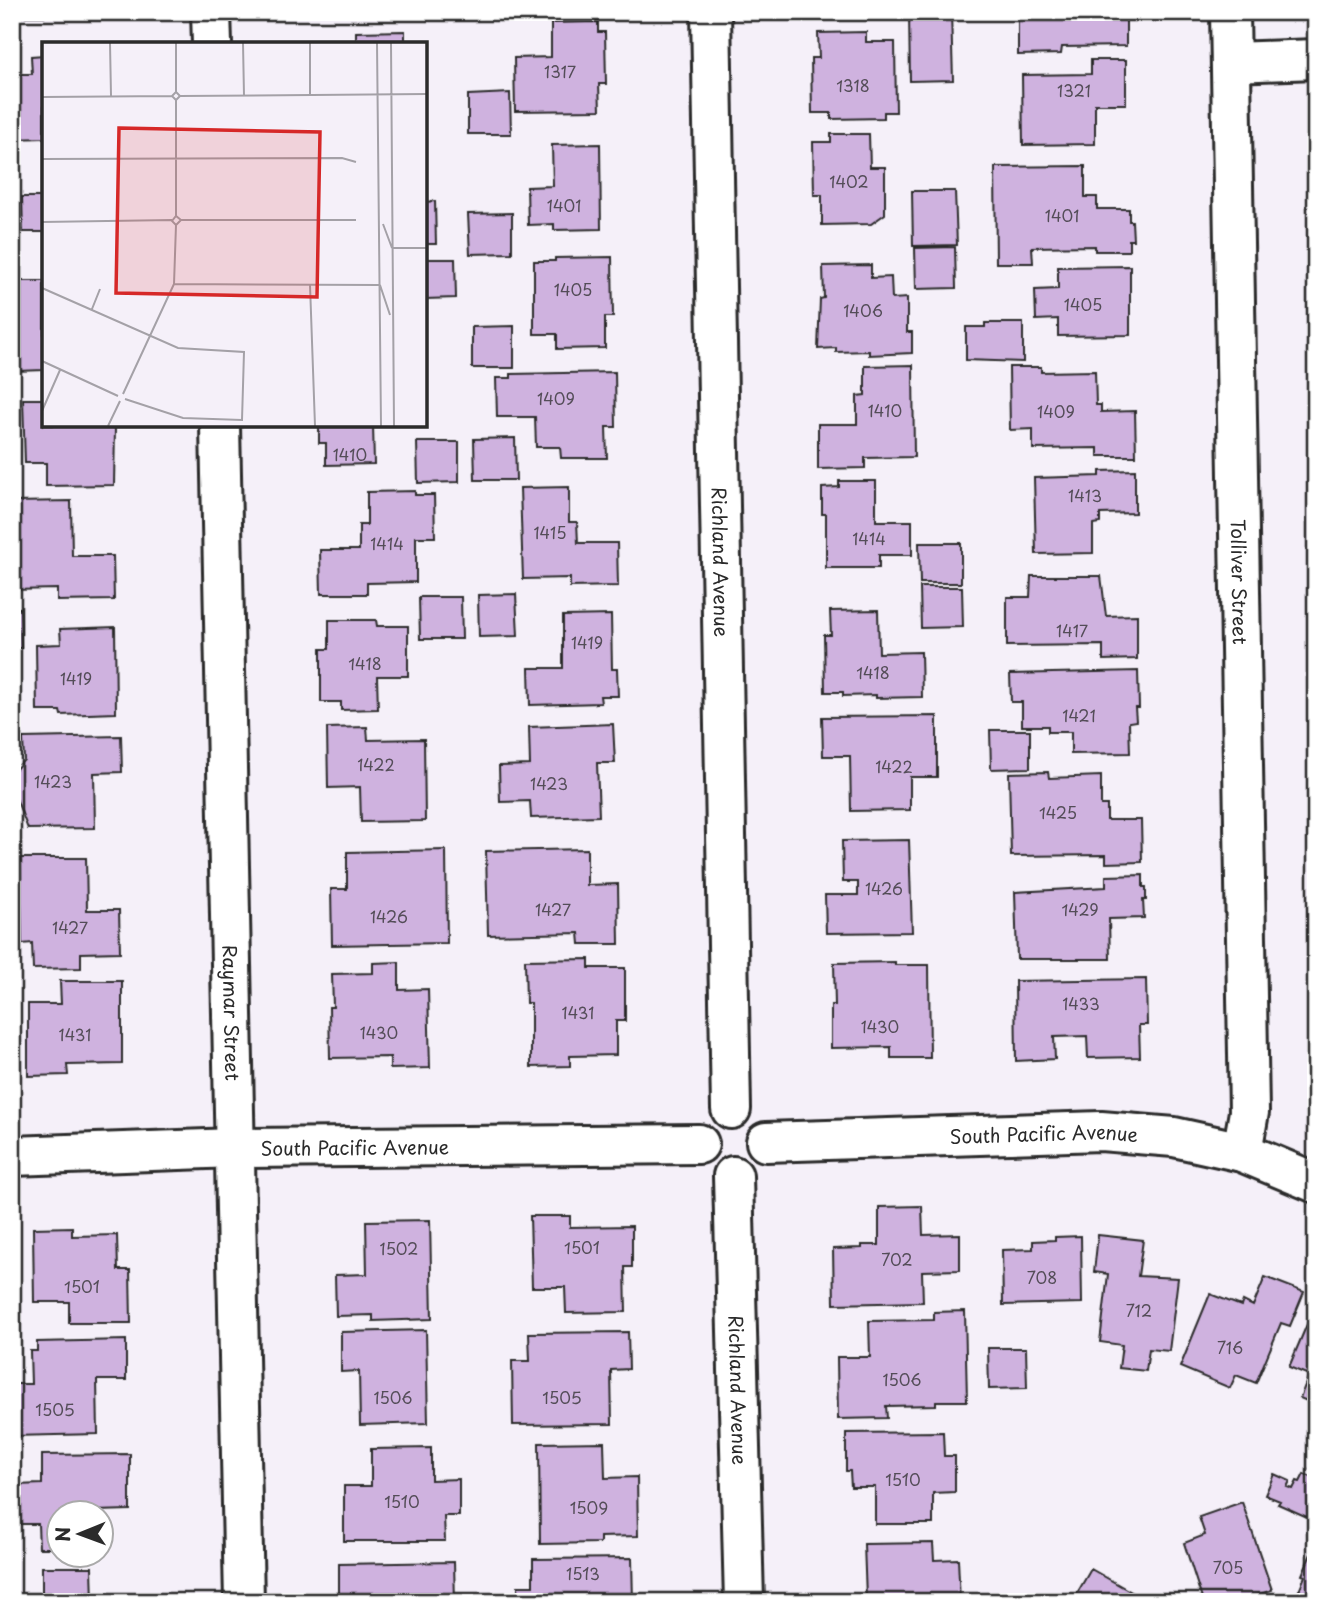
<svg xmlns="http://www.w3.org/2000/svg" width="1328" height="1614" font-family="'Playpen Sans',sans-serif">
  <style>
    .building { fill: #cfb2df; stroke: #2b2b2b; stroke-width: 2 }
    .lines { fill: none; stroke-linecap: round; stroke-linejoin: round }
    .minor-casing { stroke: #2b2b2b; stroke-width: 44 }
    .minor { stroke: #fff; stroke-width: 38 }
    .labels { text-anchor: middle; dominant-baseline: central; stroke-width: 6; stroke-linejoin: round; paint-order: stroke }
    .number-label { font-size: 16px; fill: #544d58 }
    .street-label { font-size: 19px; fill: #2b2b2b; stroke: #fff }
    .inset-road { fill: none; stroke: #a4a1a7; stroke-width: 2 }
    .view { fill: #d62828; fill-opacity: 0.15; stroke: #d62828; stroke-width: 3.5 }
    .inset-edge { fill: none; stroke: #2b2b2b; stroke-width: 3.5 }
  </style>
  <rect width="100%" height="100%" fill="#f5f0f9"/>
  <filter id="ink" filterUnits="userSpaceOnUse"><feTurbulence type="fractalNoise" baseFrequency=".0143" numOctaves="2"/><feDisplacementMap in="SourceGraphic" scale="14" xChannelSelector="R" yChannelSelector="G"/><feConvolveMatrix kernelMatrix="1 2 1 2 8 2 1 2 1" color-interpolation-filters="sRGB"/></filter>
  <g filter="url(#ink)">
    <path class="building" d="M 12,12 L 61,12 L 61,16 L 12,16 Z
      M 909,12 L 951,12 L 953,80 L 910,81 Z
      M 1018,12 L 1126,12 L 1126,46 L 1062,47 L 1061,54 L 1018,55 Z
      M 598,22 L 598,32 L 605,32 L 606,84 L 599,84 L 600,110 L 515,111 L 514,58 L 551,57 L 551,23 Z
      M 405,31 L 405,44 L 356,44 L 356,32 Z
      M 866,32 L 866,42 L 895,42 L 896,112 L 884,112 L 884,118 L 831,119 L 831,113 L 812,113 L 811,58 L 819,58 L 818,33 Z
      M 44,55 L 44,138 L 12,139 L 12,74 L 32,74 L 31,56 Z
      M 1091,60 L 1126,60 L 1126,104 L 1095,104 L 1095,144 L 1023,145 L 1022,75 L 1091,74 Z
      M 510,93 L 511,134 L 468,134 L 468,95 Z
      M 831,134 L 869,134 L 870,167 L 885,167 L 885,214 L 871,224 L 822,225 L 822,195 L 814,195 L 813,142 L 831,142 Z
      M 600,144 L 601,229 L 554,230 L 554,224 L 528,225 L 527,187 L 553,186 L 552,145 Z
      M 1085,166 L 1085,197 L 1097,197 L 1097,209 L 1129,209 L 1129,221 L 1132,221 L 1133,240 L 1129,240 L 1129,251 L 1095,251 L 1095,246 L 1032,247 L 1033,263 L 996,263 L 995,167 Z
      M 912,191 L 955,191 L 957,245 L 913,246 Z
      M 22,197 L 44,197 L 44,232 L 23,232 Z
      M 435,201 L 436,244 L 425,244 L 425,202 Z
      M 512,213 L 512,253 L 470,254 L 468,214 Z
      M 955,247 L 956,288 L 916,289 L 915,248 Z
      M 612,257 L 613,317 L 605,317 L 605,348 L 557,349 L 557,334 L 534,334 L 534,261 L 555,261 L 555,258 Z
      M 425,259 L 455,259 L 456,298 L 425,299 Z
      M 871,265 L 871,278 L 891,277 L 892,299 L 907,298 L 907,332 L 912,332 L 912,353 L 869,355 L 869,351 L 836,352 L 836,348 L 818,349 L 820,299 L 824,298 L 823,266 Z
      M 1130,266 L 1130,335 L 1058,336 L 1058,319 L 1036,320 L 1035,290 L 1058,289 L 1058,267 Z
      M 16,281 L 44,281 L 44,370 L 17,371 Z
      M 985,323 L 1023,323 L 1023,362 L 966,360 L 966,327 L 985,327 Z
      M 514,326 L 514,368 L 472,368 L 472,327 Z
      M 913,365 L 914,457 L 865,458 L 865,468 L 818,469 L 818,424 L 857,424 L 857,396 L 865,395 L 865,366 Z
      M 1009,367 L 1041,367 L 1041,372 L 1095,371 L 1096,405 L 1101,405 L 1101,412 L 1135,411 L 1136,456 L 1098,456 L 1098,448 L 1033,449 L 1033,429 L 1010,430 Z
      M 615,372 L 616,427 L 606,427 L 607,458 L 561,458 L 560,447 L 536,447 L 535,417 L 497,417 L 496,378 L 511,378 L 511,374 Z
      M 13,380 L 14,421 L 12,421 L 12,381 Z
      M 23,399 L 44,399 L 44,425 L 106,425 L 106,428 L 115,428 L 114,485 L 46,486 L 46,463 L 25,463 Z
      M 319,425 L 373,425 L 374,464 L 326,465 L 326,443 L 319,443 Z
      M 515,438 L 516,480 L 475,480 L 474,439 Z
      M 417,442 L 459,442 L 459,482 L 418,483 Z
      M 1135,470 L 1135,513 L 1100,514 L 1100,523 L 1093,524 L 1093,553 L 1036,554 L 1034,478 L 1100,476 L 1100,471 Z
      M 839,481 L 876,481 L 876,521 L 912,521 L 912,555 L 879,555 L 879,568 L 826,568 L 826,514 L 822,514 L 822,488 L 839,487 Z
      M 569,487 L 569,522 L 577,522 L 578,543 L 617,543 L 618,586 L 570,587 L 570,578 L 523,579 L 520,488 Z
      M 415,491 L 415,495 L 434,495 L 435,537 L 416,537 L 416,582 L 367,583 L 367,594 L 321,594 L 320,550 L 359,550 L 359,525 L 367,525 L 367,492 Z
      M 71,501 L 72,556 L 113,556 L 114,600 L 57,601 L 57,589 L 12,590 L 12,502 Z
      M 919,543 L 961,543 L 961,583 L 920,583 Z
      M 1031,576 L 1101,576 L 1106,616 L 1137,615 L 1137,659 L 1103,660 L 1103,645 L 1007,646 L 1007,597 L 1030,597 Z
      M 920,587 L 962,587 L 963,627 L 921,628 Z
      M 516,594 L 518,636 L 479,637 L 478,595 Z
      M 419,597 L 461,597 L 462,639 L 420,639 Z
      M 12,608 L 20,608 L 21,648 L 12,648 Z
      M 878,610 L 879,653 L 921,652 L 922,697 L 876,698 L 876,695 L 843,696 L 843,692 L 825,692 L 824,635 L 831,635 L 830,611 Z
      M 611,615 L 612,669 L 617,669 L 618,696 L 600,696 L 601,703 L 530,705 L 529,668 L 563,668 L 563,616 Z
      M 329,620 L 376,620 L 377,626 L 408,626 L 408,676 L 377,676 L 378,709 L 341,710 L 341,702 L 321,702 L 321,649 L 329,649 Z
      M 115,627 L 116,713 L 61,715 L 60,711 L 37,711 L 36,645 L 61,644 L 60,629 Z
      M 1138,671 L 1139,708 L 1135,708 L 1136,721 L 1129,722 L 1130,753 L 1071,754 L 1071,732 L 1048,732 L 1048,726 L 1022,726 L 1022,702 L 1011,702 L 1010,674 Z
      M 937,716 L 937,777 L 910,777 L 910,810 L 851,811 L 850,756 L 823,756 L 822,717 Z
      M 613,724 L 615,763 L 597,763 L 599,816 L 531,818 L 530,801 L 500,802 L 499,766 L 530,765 L 529,727 Z
      M 367,727 L 368,740 L 424,739 L 425,821 L 361,822 L 360,787 L 328,788 L 327,728 Z
      M 990,730 L 1030,730 L 1030,768 L 991,769 Z
      M 121,736 L 122,772 L 94,773 L 95,828 L 28,829 L 12,788 L 12,773 L 24,760 L 23,738 Z
      M 1048,772 L 1049,778 L 1101,776 L 1101,805 L 1107,805 L 1107,820 L 1141,820 L 1142,862 L 1106,863 L 1106,855 L 1011,856 L 1009,773 Z
      M 909,840 L 912,932 L 826,933 L 825,895 L 858,895 L 858,882 L 843,882 L 842,841 Z
      M 587,849 L 587,885 L 618,884 L 619,944 L 580,944 L 579,933 L 488,935 L 486,851 Z
      M 446,850 L 447,943 L 332,945 L 331,889 L 347,889 L 347,852 Z
      M 20,858 L 86,858 L 87,910 L 119,910 L 120,952 L 81,953 L 81,968 L 33,969 L 32,943 L 22,944 Z
      M 1143,875 L 1143,887 L 1146,887 L 1146,900 L 1143,900 L 1144,918 L 1109,919 L 1110,959 L 1017,959 L 1015,892 L 1106,887 L 1106,876 Z
      M 589,959 L 589,968 L 625,968 L 625,1021 L 616,1021 L 616,1055 L 570,1056 L 570,1066 L 531,1067 L 531,1003 L 526,1003 L 525,960 Z
      M 399,962 L 399,990 L 428,989 L 430,1068 L 390,1069 L 390,1057 L 330,1058 L 329,1007 L 333,1007 L 332,974 L 373,973 L 373,963 Z
      M 895,962 L 895,965 L 929,965 L 930,1058 L 891,1058 L 891,1047 L 831,1048 L 831,1005 L 835,1005 L 834,963 Z
      M 1146,979 L 1147,1025 L 1139,1025 L 1140,1057 L 1088,1058 L 1087,1036 L 1054,1037 L 1055,1059 L 1016,1061 L 1015,981 Z
      M 60,981 L 122,981 L 122,1064 L 67,1065 L 68,1075 L 28,1076 L 28,1004 L 61,1004 Z
      M 922,1206 L 923,1235 L 960,1234 L 960,1270 L 922,1271 L 923,1302 L 834,1304 L 833,1249 L 862,1248 L 862,1245 L 879,1245 L 879,1207 Z
      M 530,1216 L 570,1216 L 570,1227 L 632,1226 L 632,1267 L 625,1267 L 626,1312 L 566,1313 L 565,1287 L 532,1287 Z
      M 430,1220 L 432,1319 L 373,1321 L 373,1315 L 336,1316 L 335,1275 L 367,1274 L 366,1221 Z
      M 72,1227 L 72,1236 L 117,1235 L 118,1270 L 130,1270 L 131,1323 L 69,1323 L 69,1302 L 34,1302 L 33,1228 Z
      M 1098,1235 L 1143,1240 L 1138,1276 L 1178,1278 L 1169,1351 L 1149,1349 L 1146,1371 L 1119,1368 L 1122,1345 L 1100,1342 L 1108,1274 L 1094,1272 Z
      M 1081,1236 L 1082,1303 L 1003,1305 L 1002,1250 L 1033,1249 L 1033,1241 L 1055,1240 L 1055,1237 Z
      M 1265,1277 L 1304,1292 L 1290,1326 L 1281,1323 L 1256,1383 L 1236,1375 L 1230,1388 L 1180,1367 L 1210,1294 L 1241,1306 L 1243,1301 L 1253,1306 Z
      M 1316,1303 L 1316,1405 L 1300,1398 L 1309,1375 L 1289,1367 Z
      M 965,1311 L 967,1401 L 936,1401 L 936,1405 L 886,1406 L 887,1418 L 838,1419 L 837,1357 L 870,1357 L 869,1321 L 934,1320 L 934,1312 Z
      M 426,1330 L 428,1423 L 360,1425 L 359,1371 L 341,1372 L 341,1332 Z
      M 628,1332 L 629,1369 L 611,1370 L 612,1424 L 513,1425 L 512,1361 L 530,1361 L 529,1333 Z
      M 126,1340 L 126,1380 L 97,1380 L 98,1434 L 12,1436 L 12,1384 L 31,1384 L 30,1351 L 37,1351 L 37,1342 Z
      M 988,1348 L 1026,1348 L 1027,1388 L 989,1389 Z
      M 943,1432 L 944,1456 L 955,1456 L 955,1492 L 933,1493 L 933,1524 L 875,1524 L 875,1487 L 851,1487 L 850,1471 L 846,1471 L 846,1433 Z
      M 604,1442 L 605,1478 L 637,1477 L 638,1536 L 600,1537 L 600,1543 L 540,1544 L 539,1443 Z
      M 1316,1446 L 1316,1472 L 1310,1469 L 1315,1458 L 1311,1456 Z
      M 431,1448 L 431,1480 L 459,1479 L 459,1516 L 444,1516 L 445,1541 L 344,1541 L 344,1486 L 371,1486 L 371,1449 Z
      M 130,1454 L 130,1510 L 60,1512 L 60,1548 L 39,1548 L 38,1524 L 17,1524 L 16,1485 L 42,1484 L 42,1455 Z
      M 1274,1474 L 1290,1481 L 1287,1487 L 1293,1489 L 1297,1481 L 1300,1482 L 1304,1474 L 1316,1479 L 1316,1521 L 1278,1504 L 1280,1501 L 1265,1495 Z
      M 1242,1502 L 1272,1590 L 1237,1602 L 1203,1602 L 1184,1543 L 1205,1535 L 1199,1517 Z
      M 1316,1542 L 1316,1602 L 1294,1602 L 1305,1576 L 1302,1575 Z
      M 933,1543 L 934,1560 L 958,1559 L 960,1602 L 849,1602 L 849,1599 L 866,1598 L 864,1544 Z
      M 632,1558 L 633,1602 L 518,1602 L 518,1586 L 533,1586 L 533,1559 Z
      M 454,1562 L 455,1602 L 339,1602 L 339,1564 Z
      M 42,1567 L 92,1567 L 93,1602 L 42,1602 Z
      M 1091,1569 L 1149,1602 L 1072,1602 Z
      M 1158,1594 L 1172,1602 L 1153,1602 Z"/>
    <g class="lines">
      <g class="minor-casing">
        <g id="minor">
          <path d="M 211,12 L 212,44"/>
          <path id="s1" d="M 711,12 L 731,1109"/>
          <path id="s2" d="M 1230,12 L 1249,1112 L 1242,1152"/>
          <path d="M 1231,62 L 1316,59"/>
          <path id="s3" d="M 220,425 L 244,1602"/>
          <path id="s4" d="M 766,1142 L 1101,1131 L 1174,1137 L 1242,1152 L 1316,1183"/>
          <path id="s5" d="M 12,1156 L 235,1148 L 699,1144"/>
          <path id="s6" d="M 733,1176 L 744,1602"/>
        </g>
      </g>
      <use href="#minor" class="minor"/>
    </g>
  </g>
  <g class="labels">
    <g class="number-label">
      <text x="560" y="71">1317</text>
      <text x="853" y="85">1318</text>
      <text x="1074" y="90">1321</text>
      <text x="849" y="181">1402</text>
      <text x="564" y="205">1401</text>
      <text x="1062" y="215">1401</text>
      <text x="573" y="289">1405</text>
      <text x="1083" y="304">1405</text>
      <text x="863" y="310">1406</text>
      <text x="556" y="398">1409</text>
      <text x="885" y="410">1410</text>
      <text x="1056" y="411">1409</text>
      <text x="350" y="454">1410</text>
      <text x="1085" y="495">1413</text>
      <text x="550" y="532">1415</text>
      <text x="869" y="538">1414</text>
      <text x="387" y="543">1414</text>
      <text x="1072" y="630">1417</text>
      <text x="587" y="642">1419</text>
      <text x="365" y="663">1418</text>
      <text x="873" y="672">1418</text>
      <text x="76" y="678">1419</text>
      <text x="1079" y="715">1421</text>
      <text x="376" y="764">1422</text>
      <text x="894" y="766">1422</text>
      <text x="53" y="781">1423</text>
      <text x="549" y="783">1423</text>
      <text x="1058" y="812">1425</text>
      <text x="884" y="888">1426</text>
      <text x="553" y="909">1427</text>
      <text x="1080" y="909">1429</text>
      <text x="389" y="916">1426</text>
      <text x="70" y="927">1427</text>
      <text x="1081" y="1003">1433</text>
      <text x="578" y="1012">1431</text>
      <text x="880" y="1026">1430</text>
      <text x="379" y="1032">1430</text>
      <text x="75" y="1034">1431</text>
      <text x="582" y="1247">1501</text>
      <text x="399" y="1248">1502</text>
      <text x="897" y="1259">702</text>
      <text x="1042" y="1277">708</text>
      <text x="82" y="1286">1501</text>
      <text x="1139" y="1310">712</text>
      <text x="1230" y="1347">716</text>
      <text x="902" y="1379">1506</text>
      <text x="393" y="1397">1506</text>
      <text x="562" y="1397">1505</text>
      <text x="55" y="1409">1505</text>
      <text x="903" y="1479">1510</text>
      <text x="402" y="1501">1510</text>
      <text x="589" y="1507">1509</text>
      <text x="1228" y="1567">705</text>
      <text x="583" y="1573">1513</text>
    </g>
    <g class="street-label">
      <text stroke="none"><textPath href="#s1" startOffset="550">Richland Avenue</textPath></text>
      <text stroke="none"><textPath href="#s2" startOffset="570">Tolliver Street</textPath></text>
      <text stroke="none"><textPath href="#s3" startOffset="588">Raymar Street</textPath></text>
      <text stroke="none"><textPath href="#s4" startOffset="278">South Pacific Avenue</textPath></text>
      <text stroke="none"><textPath href="#s5" startOffset="343">South Pacific Avenue</textPath></text>
      <text stroke="none"><textPath href="#s6" startOffset="214">Richland Avenue</textPath></text>
    </g>
  </g>
  <g transform="translate(42 42)">
    <rect width="385" height="385" fill="#f5f0f9"/>
    <path class="inset-road" d="M 68,1 L 69,54M 201,1 L 202,54M 268,1 L 268,54M 335,1 L 339,384M 349,1 L 352,384M 134,50 L 134,1M 138,54 L 134,58 L 130,54 L 134,50 L 138,54 L 385,52M 0,55 L 130,54M 134,58 L 134,174M 0,117 L 300,116 L 314,120M 139,178 L 134,183 L 130,179 L 134,174 L 139,178 L 314,178M 0,180 L 130,178M 341,182 L 350,206M 350,206 L 385,206M 132,242 L 338,243M 268,243 L 273,384M 338,243 L 348,273M 0,246 L 136,306 L 202,310 L 200,378 L 141,376 L 83,357M 50,267 L 58,247M 0,319 L 76,354M 81,352 L 132,242 L 134,183M 0,369 L 18,328M 66,384 L 78,359"/>
    <path class="view" d="M 77,86 L 278,90 L 275,255 L 74,251 Z"/>
    <rect width="385" height="385" class="inset-edge"/>
  </g>
  <rect width="1328" height="1614" fill="none" stroke="#fff" stroke-width="42"/>
  <rect x="21" y="21" width="1286" height="1572" fill="none" stroke="#2b2b2b" stroke-width="2.5" filter="url(#ink)"/>
  <g transform="translate(80 1534) rotate(269)"><circle r="33" fill="#ffffff" stroke="#aaaaaa" stroke-width="2"/>
  <path d="M0-5L12 26L0 18L-12 26Z" fill="#2b2b2b"/>
  <text y="-10" font-size="19" font-weight="bold" text-anchor="middle" fill="#2b2b2b">N</text>
  </g>
</svg>
